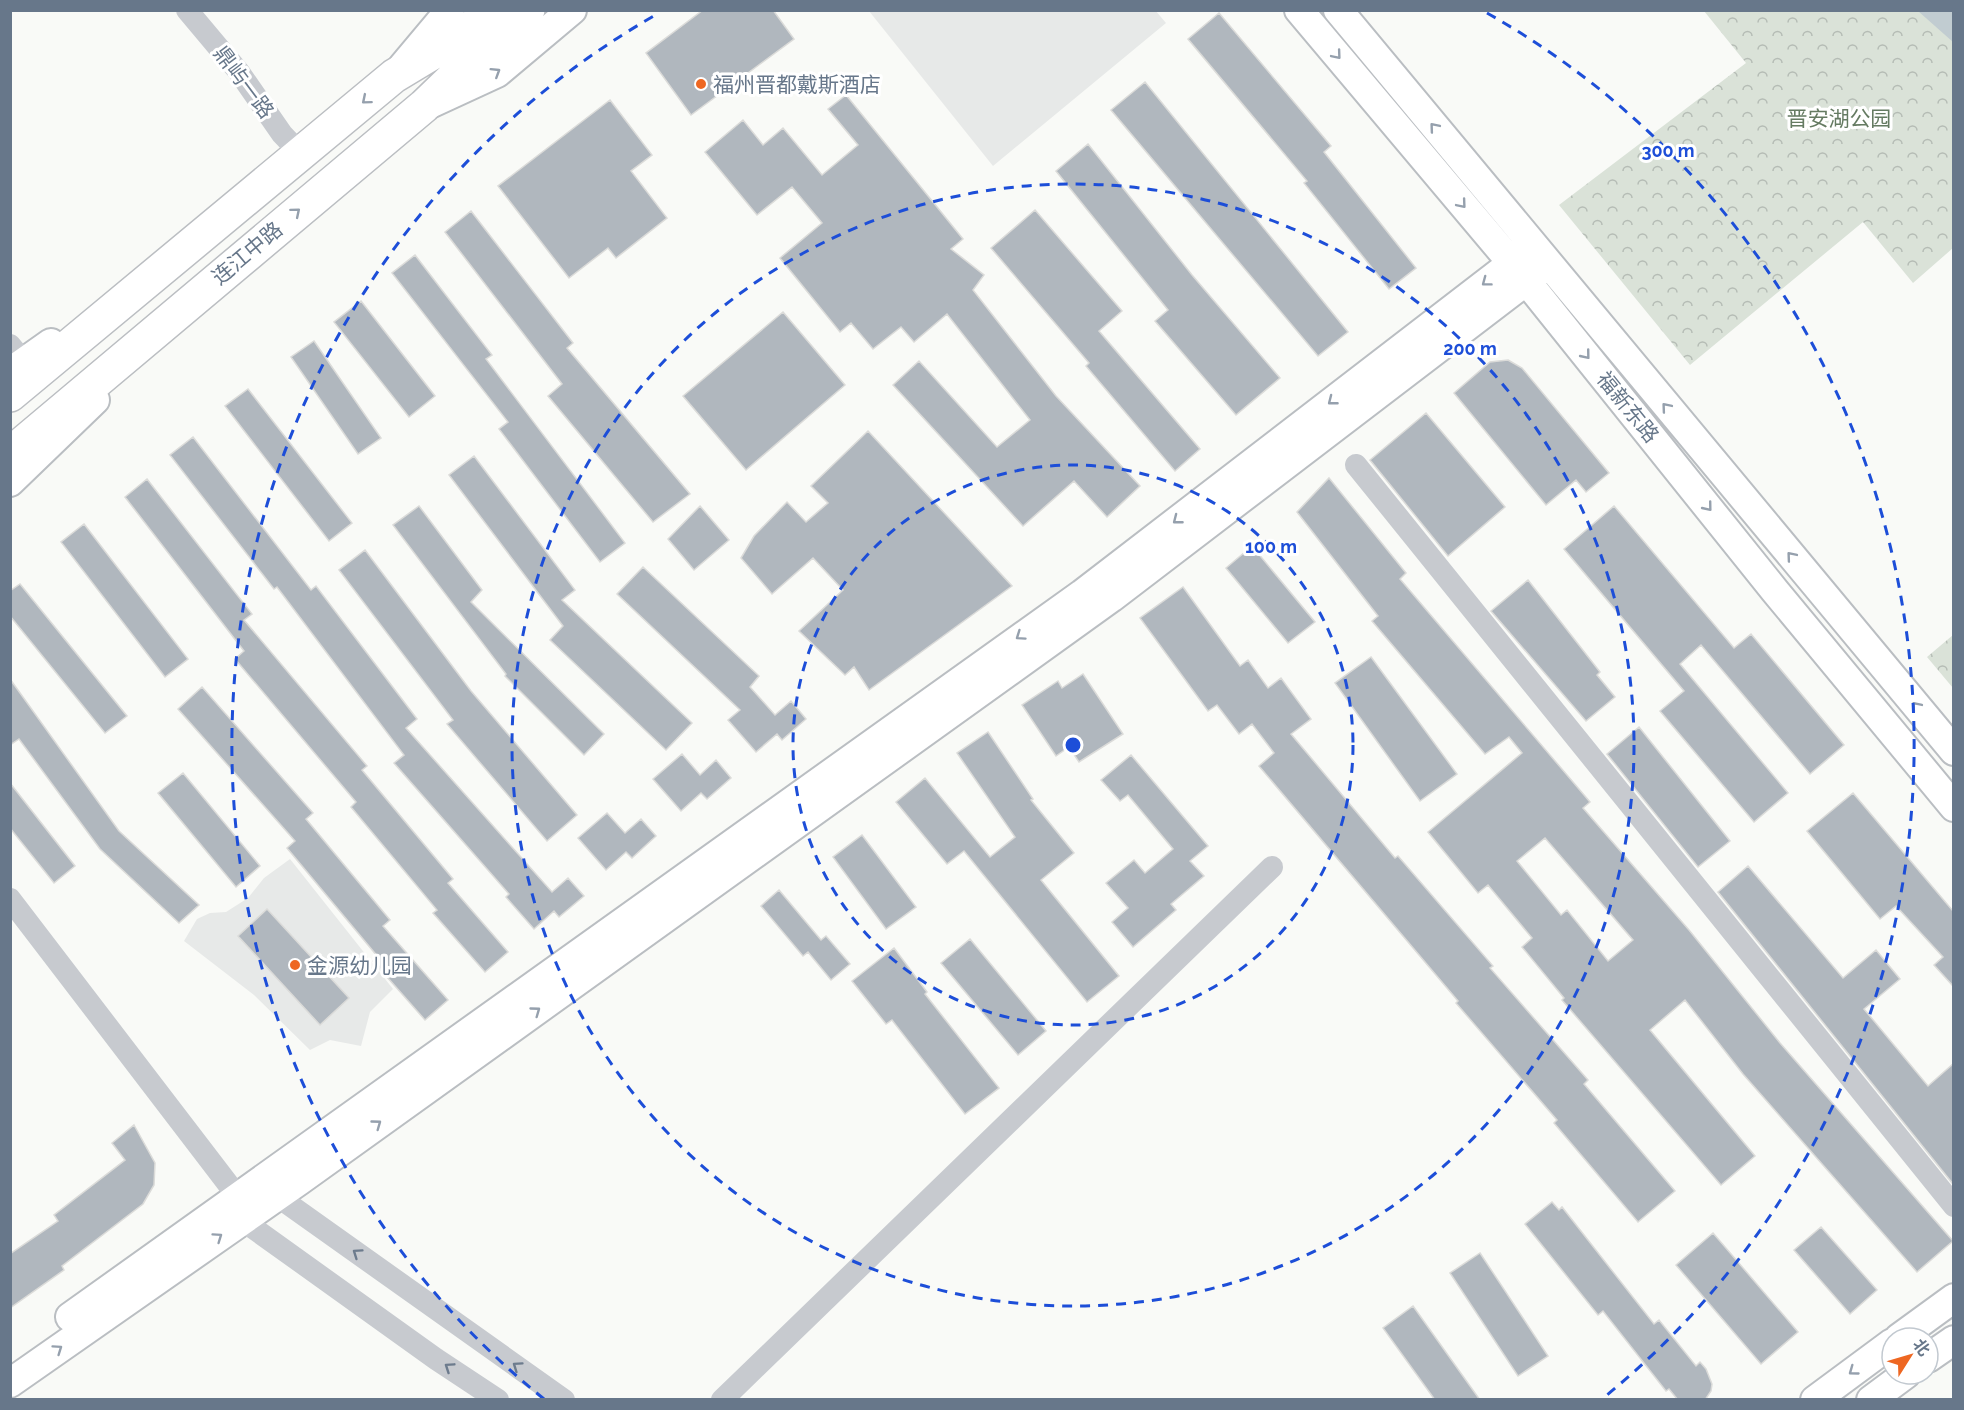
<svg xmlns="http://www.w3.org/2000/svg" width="1964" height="1410" font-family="Raleway,'Noto Sans SC',sans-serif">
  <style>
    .built { fill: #e7e9e8 }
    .forest { fill: url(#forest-crowns) }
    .water { fill: #c1ccd1 }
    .building { fill: #b0b7be; stroke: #dbdbd9; stroke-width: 1.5; fill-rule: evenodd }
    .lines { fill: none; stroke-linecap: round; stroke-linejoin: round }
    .major-casing { stroke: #babec2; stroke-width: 32 }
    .highway-casing { stroke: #bbbec2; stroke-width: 36 }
    .minor { stroke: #c7cacf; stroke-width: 22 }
    .major { stroke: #fff; stroke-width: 28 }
    .highway { stroke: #fff; stroke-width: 33 }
    .oneway { stroke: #95a0ad }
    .oneway2 { stroke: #6c7b8d }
    .ring { fill: none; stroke: #1d4ed8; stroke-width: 3; stroke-dasharray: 10 8 }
    .poi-dot { fill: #ee6722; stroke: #fff; stroke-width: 2 }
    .labels { text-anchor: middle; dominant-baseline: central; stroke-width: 6; stroke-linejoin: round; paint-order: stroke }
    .street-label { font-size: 21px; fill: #67778a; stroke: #fff }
    .poi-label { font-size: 21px; fill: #67778a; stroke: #fff; text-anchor: start }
    .park-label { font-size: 21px; fill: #657b62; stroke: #fff }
    .centre { fill: #1d4ed8; stroke: #fff; stroke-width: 3 }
    .ring-label { font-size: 18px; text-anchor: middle; font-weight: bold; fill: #1d4ed8; stroke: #fff; stroke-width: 6; stroke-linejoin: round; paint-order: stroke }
  </style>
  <defs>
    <pattern id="forest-crowns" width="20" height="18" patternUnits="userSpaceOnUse" patternTransform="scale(1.5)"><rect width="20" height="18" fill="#dae2d8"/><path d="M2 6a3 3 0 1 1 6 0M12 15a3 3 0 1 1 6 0" fill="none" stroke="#b5bcb5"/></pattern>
  </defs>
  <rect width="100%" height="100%" fill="#f9faf7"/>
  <path class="built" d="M 1155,10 L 1166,23 L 993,166 L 869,11 Z
    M 290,859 L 393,989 L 370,1012 L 361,1046 L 330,1040 L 310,1050 L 254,995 L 184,941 L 197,919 L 210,913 L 226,912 L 248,898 L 264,878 Z"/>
  <path class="forest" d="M 1704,11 L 1953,11 L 1953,248 L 1913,283 L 1863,222 L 1690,365 L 1559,205 L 1746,63 Z
    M 1953,635 L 1953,688 L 1927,657 Z"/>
  <path class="water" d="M 1918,11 L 1953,11 L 1953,42 Z"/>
  <path class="building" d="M 703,10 L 773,10 L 794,39 L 691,115 L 646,53 Z
    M 1219,13 L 1331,146 L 1324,152 L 1416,268 L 1389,289 L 1304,183 L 1307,181 L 1188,39 Z
    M 1145,82 L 1348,332 L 1318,356 L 1111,110 Z
    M 846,95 L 963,239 L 951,249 L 984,275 L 973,290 L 1056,396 L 1140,486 L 1107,517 L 1074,481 L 1023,526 L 893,385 L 919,361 L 997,447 L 1030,420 L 947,314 L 914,342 L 901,327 L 873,349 L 851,323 L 840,332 L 780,258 L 822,223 L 792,187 L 757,215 L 705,152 L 743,120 L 763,145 L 783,128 L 822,175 L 858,145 L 828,109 Z
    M 610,100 L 652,155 L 631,171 L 667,218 L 616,258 L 608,248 L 569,278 L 498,186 Z
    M 1088,144 L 1192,275 L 1280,378 L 1236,415 L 1155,321 L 1168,310 L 1056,171 Z
    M 1035,210 L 1122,311 L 1099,331 L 1200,449 L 1175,471 L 1086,366 L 1089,363 L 991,248 Z
    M 471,211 L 573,343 L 567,348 L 690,494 L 653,522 L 548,396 L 562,384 L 445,232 Z
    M 415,255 L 492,355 L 486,359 L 625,543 L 600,562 L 499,429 L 508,422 L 392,273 Z
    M 361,301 L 435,396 L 409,417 L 334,322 Z
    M 783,312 L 845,385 L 746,470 L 683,396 Z
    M 314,341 L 381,438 L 358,454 L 291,357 Z
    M 1508,360 L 1522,368 L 1609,473 L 1586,492 L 1576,480 L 1546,505 L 1454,393 L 1490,362 Z
    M 248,389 L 352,523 L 329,541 L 225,406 Z
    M 1426,413 L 1505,507 L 1448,556 L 1370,460 Z
    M 868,431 L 1012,586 L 869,690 L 854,667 L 845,675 L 799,631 L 843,590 L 813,558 L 772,594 L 741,558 L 754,536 L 787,502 L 806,522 L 828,503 L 811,486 Z
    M 193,437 L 311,590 L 316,586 L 417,719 L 406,728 L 552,892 L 568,878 L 584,896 L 559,917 L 554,911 L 534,929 L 506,897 L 509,894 L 394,763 L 404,755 L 277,587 L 274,589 L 170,455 Z
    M 474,456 L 575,590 L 562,600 L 692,723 L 666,750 L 550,640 L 563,626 L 449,475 Z
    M 1329,478 L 1406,573 L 1400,579 L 1590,802 L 1583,808 L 1689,930 L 1780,1043 L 1953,1241 L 1917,1272 L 1743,1074 L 1685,1000 L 1650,1030 L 1755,1156 L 1721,1185 L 1562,1000 L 1564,998 L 1522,947 L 1532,938 L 1488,885 L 1478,893 L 1428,832 L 1522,753 L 1509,737 L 1485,754 L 1372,621 L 1378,616 L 1297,512 ZM 1545,838 L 1633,940 L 1608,961 L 1567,910 L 1561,915 L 1517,861 Z
    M 147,479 L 252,614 L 244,620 L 367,766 L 362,770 L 453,879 L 448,883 L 508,952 L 485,972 L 433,913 L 437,910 L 351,807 L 356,802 L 235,659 L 244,651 L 125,497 Z
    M 419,506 L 482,590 L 471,602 L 604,734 L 584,755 L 505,676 L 506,674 L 393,525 Z
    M 700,506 L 729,540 L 694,570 L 668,539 Z
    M 1614,506 L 1734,648 L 1751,634 L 1844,745 L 1810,774 L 1701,645 L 1680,664 L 1788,793 L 1754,822 L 1660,711 L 1684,691 L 1564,549 Z
    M 84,524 L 188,659 L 165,677 L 61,542 Z
    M 1252,546 L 1315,622 L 1288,643 L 1226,568 Z
    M 365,550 L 471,691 L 577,815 L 547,841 L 447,724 L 453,720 L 339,570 Z
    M 643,567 L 759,676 L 750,687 L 775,715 L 791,701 L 806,719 L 782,740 L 777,734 L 756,752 L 728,720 L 740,710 L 617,594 Z
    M 1528,580 L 1600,672 L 1597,675 L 1615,697 L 1586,721 L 1491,611 Z
    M 20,584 L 127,716 L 105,733 L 10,616 L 10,591 Z
    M 1183,587 L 1240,666 L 1248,660 L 1268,688 L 1281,678 L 1311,719 L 1291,734 L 1395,858 L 1398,856 L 1493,966 L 1490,968 L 1588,1080 L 1584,1084 L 1675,1191 L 1638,1222 L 1554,1123 L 1557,1120 L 1456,1003 L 1458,1001 L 1259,766 L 1274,753 L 1252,724 L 1239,734 L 1217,705 L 1208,711 L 1140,618 Z
    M 1371,657 L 1457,774 L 1420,801 L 1335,683 Z
    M 1083,674 L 1123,734 L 1079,762 L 1069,747 L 1056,756 L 1022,705 L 1058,681 L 1062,688 Z
    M 10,679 L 119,831 L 199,905 L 179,923 L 100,849 L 19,739 L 10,745 Z
    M 202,687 L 313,813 L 306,819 L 390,920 L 383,926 L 448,1000 L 425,1020 L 373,961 L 378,957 L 287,848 L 295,841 L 178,709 Z
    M 1639,727 L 1730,841 L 1698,867 L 1607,754 Z
    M 988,732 L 1033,799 L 1031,800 L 1074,853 L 1041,880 L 1119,976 L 1087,1002 L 964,851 L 947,864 L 896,802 L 925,778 L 990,857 L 1015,837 L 957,753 Z
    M 682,754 L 700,775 L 716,760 L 731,778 L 707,799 L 701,793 L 681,811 L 653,779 Z
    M 1131,755 L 1208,846 L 1190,861 L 1204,876 L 1171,904 L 1176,910 L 1133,947 L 1112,922 L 1128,908 L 1106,883 L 1134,860 L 1145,873 L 1173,849 L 1128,795 L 1120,801 L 1101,780 Z
    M 183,773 L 260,866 L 236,887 L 158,793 Z
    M 10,783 L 75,866 L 54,883 L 10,828 Z
    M 1853,793 L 1953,911 L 1953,986 L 1934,965 L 1943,957 L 1896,906 L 1880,919 L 1807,831 Z
    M 607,813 L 625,833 L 641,819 L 656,836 L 632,858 L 626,852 L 606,870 L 578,838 Z
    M 862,835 L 916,907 L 886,929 L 833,857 Z
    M 1748,866 L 1843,978 L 1876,950 L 1900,979 L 1864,1009 L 1928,1086 L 1953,1064 L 1953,1184 L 1718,892 Z
    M 779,890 L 821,940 L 826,936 L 850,964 L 831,980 L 808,952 L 803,956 L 761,906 Z
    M 267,909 L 349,998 L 320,1025 L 238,936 Z
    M 970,939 L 1046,1031 L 1018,1055 L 941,963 Z
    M 894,948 L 927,992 L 925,994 L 999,1088 L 965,1114 L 892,1020 L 886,1024 L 852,981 Z
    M 134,1125 L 155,1163 L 154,1185 L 143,1204 L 62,1266 L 64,1270 L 10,1308 L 10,1254 L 58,1221 L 54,1215 L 125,1160 L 112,1143 Z
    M 1552,1202 L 1559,1210 L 1562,1207 L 1654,1324 L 1659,1320 L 1696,1366 L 1700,1362 L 1706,1369 L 1712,1384 L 1711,1391 L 1705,1400 L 1678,1400 L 1669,1389 L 1666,1391 L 1603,1311 L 1598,1315 L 1525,1224 Z
    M 1821,1227 L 1877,1290 L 1850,1314 L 1794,1250 Z
    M 1713,1233 L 1798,1332 L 1761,1364 L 1676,1265 Z
    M 1480,1253 L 1548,1356 L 1518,1376 L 1450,1273 Z
    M 1413,1306 L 1480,1400 L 1435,1400 L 1383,1328 Z"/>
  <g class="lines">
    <g class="major-casing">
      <path id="major" d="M 1299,10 L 1512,263 L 1775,591 L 1954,807
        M 1338,10 L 1954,751
        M 403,66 L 450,10
        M 432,103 L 497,73 L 572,10
        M 10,372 L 51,343
        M 10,482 L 95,400
        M 70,1317 L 1082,594 L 1533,247
        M 1899,1338 L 1954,1298
        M 1928,1358 L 1954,1340
        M 10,1383 L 299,1181 L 1111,598 L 1547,265
        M 1815,1400 L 1892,1343
        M 1871,1400 L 1906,1374"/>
    </g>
    <g class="highway-casing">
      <path id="highway" d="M 10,395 L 394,76 L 467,32 L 491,10
        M 10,454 L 424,106 L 481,51 L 528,10"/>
    </g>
    <path class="minor" d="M 187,10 L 239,72 L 282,134 L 301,154
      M 10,345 L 24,362
      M 1356,465 L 1954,1206
      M 10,899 L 238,1197 L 242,1220 L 436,1359 L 498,1400
      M 262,1196 L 277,1196 L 564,1400
      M 722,1400 L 1272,867"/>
    <use href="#major" class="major"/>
    <use href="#highway" class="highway"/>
  </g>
  <defs><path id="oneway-chevron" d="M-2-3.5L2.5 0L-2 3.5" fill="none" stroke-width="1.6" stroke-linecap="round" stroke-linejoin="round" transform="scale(1.5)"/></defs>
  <g class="oneway">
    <use href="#oneway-chevron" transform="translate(1337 55) rotate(50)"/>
    <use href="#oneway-chevron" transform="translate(496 72) rotate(-32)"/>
    <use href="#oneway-chevron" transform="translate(366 100) rotate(140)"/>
    <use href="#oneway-chevron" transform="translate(1434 127) rotate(-130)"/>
    <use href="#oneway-chevron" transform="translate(1462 204) rotate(50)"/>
    <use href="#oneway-chevron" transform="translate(296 212) rotate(-40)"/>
    <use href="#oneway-chevron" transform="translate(1486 282) rotate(143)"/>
    <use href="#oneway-chevron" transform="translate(1586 355) rotate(51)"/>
    <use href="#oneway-chevron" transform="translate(1332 401) rotate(142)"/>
    <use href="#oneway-chevron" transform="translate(1666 407) rotate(-130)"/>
    <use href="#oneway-chevron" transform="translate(1708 507) rotate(51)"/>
    <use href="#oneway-chevron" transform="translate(1177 520) rotate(142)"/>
    <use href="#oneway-chevron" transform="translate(1791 556) rotate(-130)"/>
    <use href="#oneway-chevron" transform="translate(1020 636) rotate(145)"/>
    <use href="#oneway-chevron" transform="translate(1916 706) rotate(-130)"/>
    <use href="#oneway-chevron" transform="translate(536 1011) rotate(-36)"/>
    <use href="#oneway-chevron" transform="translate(377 1124) rotate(-36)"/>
    <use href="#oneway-chevron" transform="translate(218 1237) rotate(-35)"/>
    <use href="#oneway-chevron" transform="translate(58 1349) rotate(-35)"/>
    <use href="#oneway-chevron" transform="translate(1853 1371) rotate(144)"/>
  </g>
  <g class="oneway2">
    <use href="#oneway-chevron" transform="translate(357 1253) rotate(-145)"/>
    <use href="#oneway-chevron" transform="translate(517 1366) rotate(-145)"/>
    <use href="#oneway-chevron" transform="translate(449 1367) rotate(-146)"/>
  </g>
  <g class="ring">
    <circle cx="1073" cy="745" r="280"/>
    <circle cx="1073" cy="745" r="561"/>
    <path d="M544 1399A841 841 0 0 1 659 13M1487 13A841 841 0 0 1 1602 1399"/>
  </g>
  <g class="poi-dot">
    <circle cx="701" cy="84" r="6"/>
    <circle cx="295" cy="965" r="6"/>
  </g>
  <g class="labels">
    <g class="street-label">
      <text transform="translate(244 82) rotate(53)">鼎屿一路</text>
      <text transform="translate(247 253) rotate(-40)">连江中路</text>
      <text transform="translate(1628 407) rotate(51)">福新东路</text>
    </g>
    <g class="poi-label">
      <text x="713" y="84">福州晋都戴斯酒店</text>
      <text x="307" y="965">金源幼儿园</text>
    </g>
    <g class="park-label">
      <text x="1839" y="118">晋安湖公园</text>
    </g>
  </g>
  <circle cx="1073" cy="745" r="9" class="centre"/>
  <g class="ring-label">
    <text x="1668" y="157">300 m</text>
    <text x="1470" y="355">200 m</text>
    <text x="1271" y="553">100 m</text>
  </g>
  <rect width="1964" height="1410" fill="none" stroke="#67778a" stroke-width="24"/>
  <g transform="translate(1910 1356) rotate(53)"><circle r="28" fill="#ffffff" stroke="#c2c9d0" stroke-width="1.5"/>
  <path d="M0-4.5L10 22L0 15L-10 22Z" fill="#ee6722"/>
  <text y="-9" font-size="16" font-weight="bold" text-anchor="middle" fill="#67778a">北</text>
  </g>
</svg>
